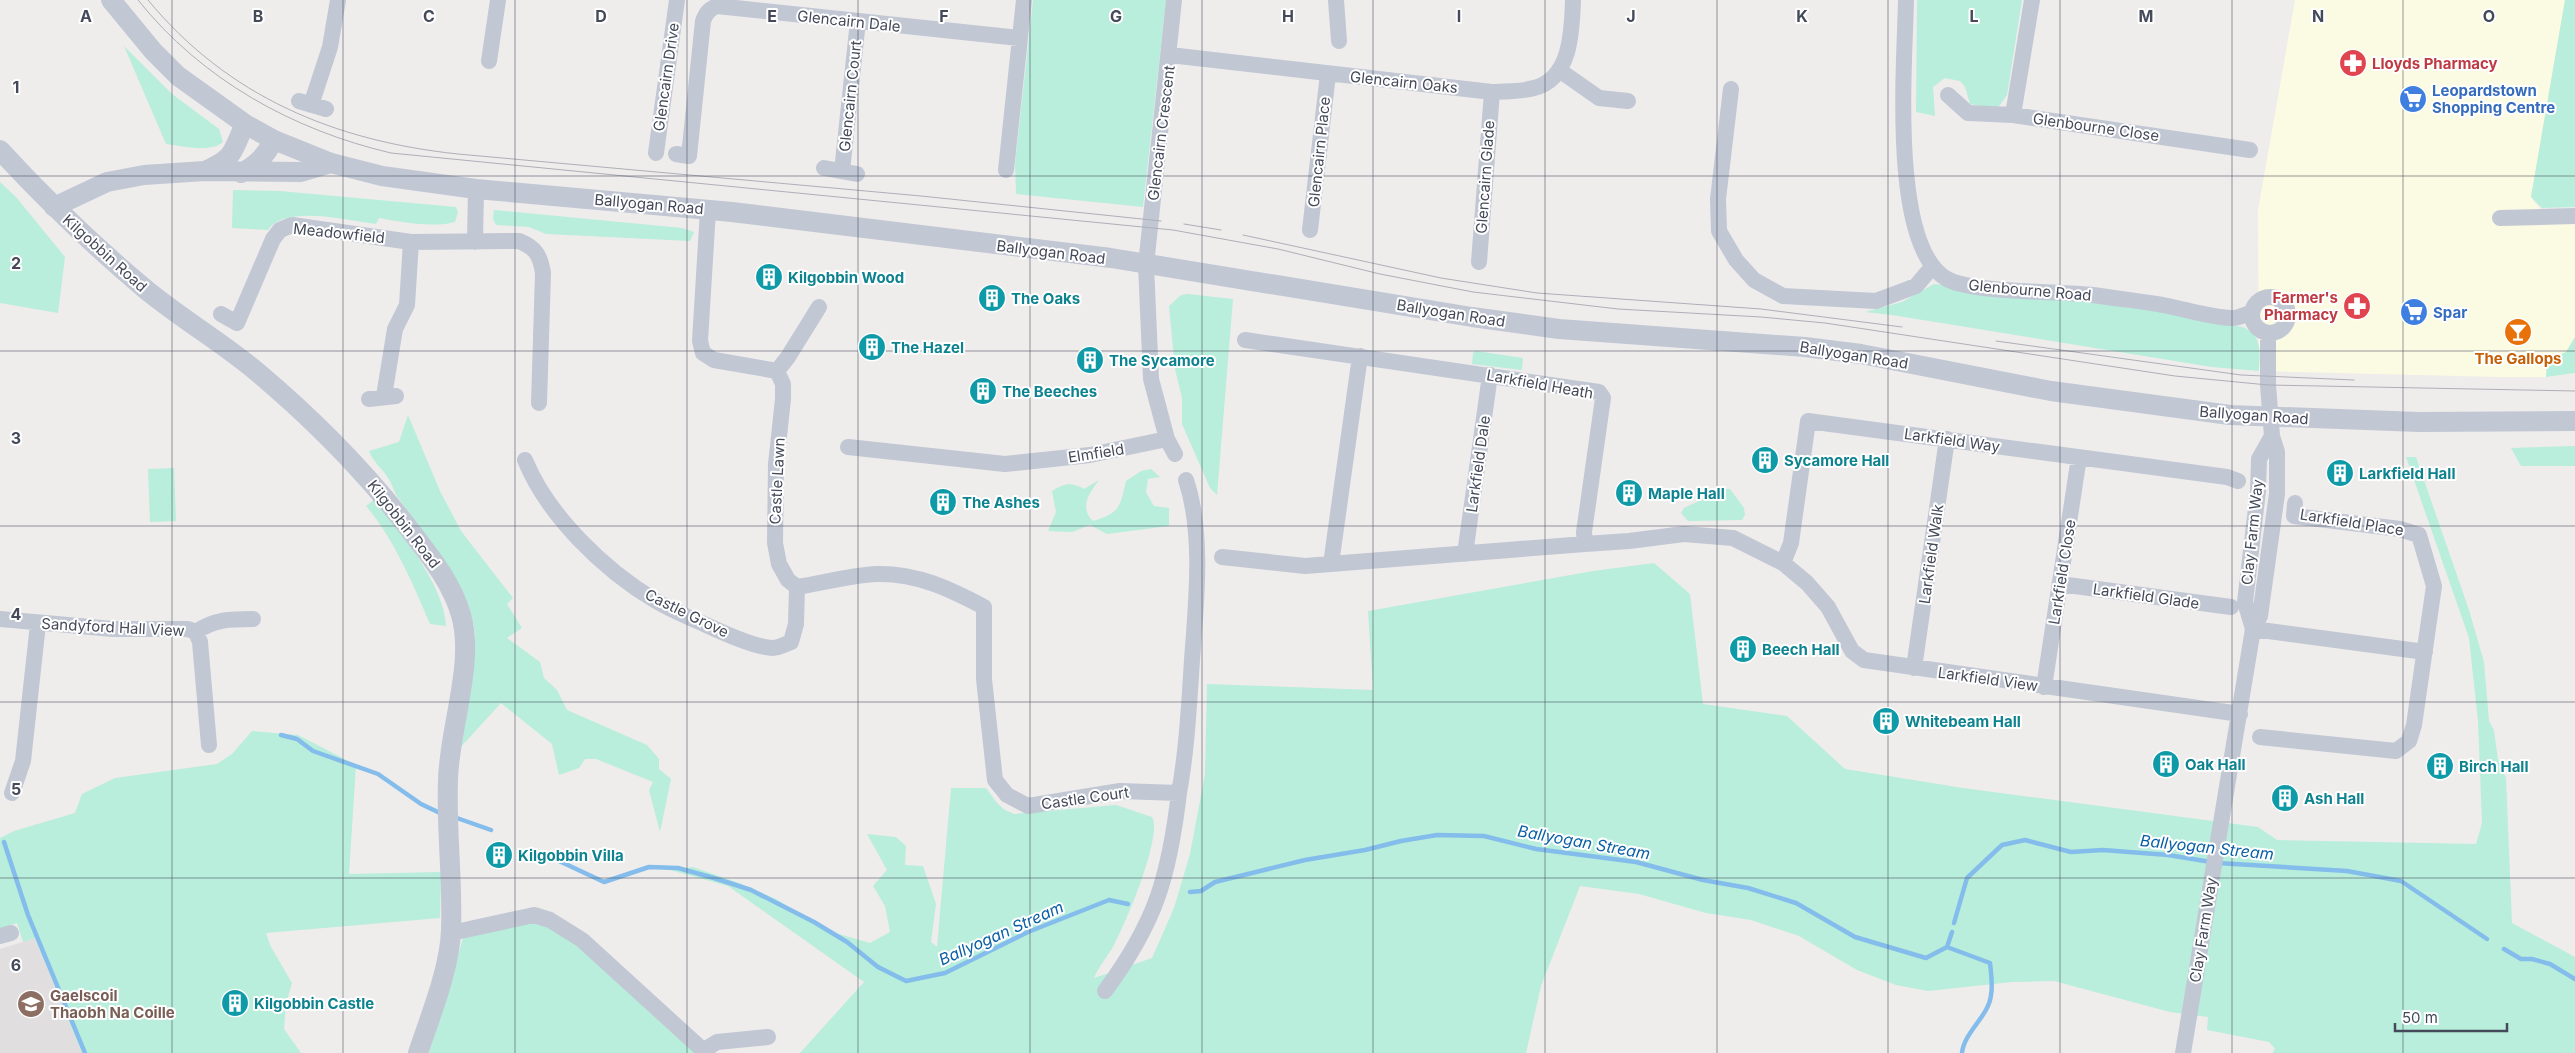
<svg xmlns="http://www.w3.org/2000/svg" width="2575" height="1053" font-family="Inter,sans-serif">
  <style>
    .commercial { fill: #fbfae3 }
    .education { fill: #e0dede }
    .green { fill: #b8eedb }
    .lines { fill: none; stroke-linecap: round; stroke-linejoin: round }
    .stream { stroke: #84bdec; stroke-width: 4.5 }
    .minor { stroke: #c2c7d4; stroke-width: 16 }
    .tertiary { stroke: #c2c7d4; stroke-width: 20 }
    .tram { stroke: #aeafb7; stroke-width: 1 }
    .grid { fill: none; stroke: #444a59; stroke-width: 1; stroke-opacity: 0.55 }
    .labels { text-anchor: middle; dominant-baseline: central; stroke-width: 4; stroke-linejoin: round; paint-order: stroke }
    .street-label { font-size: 15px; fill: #444a59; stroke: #fff }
    .health-label { font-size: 15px; font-weight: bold; fill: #be3a42; stroke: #fff; text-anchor: start }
    .shop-label { font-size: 15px; font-weight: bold; fill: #366cbe; stroke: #fff; text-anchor: start }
    .culture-label { font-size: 15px; font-weight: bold; fill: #0d838f; stroke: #fff; text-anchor: start }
    .food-label { font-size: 15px; font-weight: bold; fill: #c56008; stroke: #fff }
    .education-label { font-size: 15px; font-weight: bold; fill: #785e54; stroke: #fff; text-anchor: start }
    .water-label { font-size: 16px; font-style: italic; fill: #0a5fa6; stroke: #fff }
    .grid-label { font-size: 16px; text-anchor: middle; font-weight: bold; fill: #444a59; stroke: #fff; stroke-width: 4; stroke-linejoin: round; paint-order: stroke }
  </style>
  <rect width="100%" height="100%" fill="#efecec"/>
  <path class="commercial" d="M 2295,0 L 2565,0 L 2531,197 L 2541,210 L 2575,209 L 2575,373 L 2546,377 L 2498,377 L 2259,371 L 2258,210 Z"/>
  <path class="education" d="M 35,938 L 82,1053 L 0,1053 L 0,949 Z"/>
  <path class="green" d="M 1033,0 L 1166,0 L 1143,207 L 1016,194 L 1015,164 Z
    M 1917,0 L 2022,0 L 2007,95 L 1997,109 L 1970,104 L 1965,87 L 1960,81 L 1945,78 L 1933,87 L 1935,116 L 1916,112 Z
    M 2565,0 L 2575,0 L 2575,207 L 2542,208 L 2531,197 Z
    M 124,46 L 172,94 L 219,129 L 223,142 C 211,153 181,146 166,144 Z
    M 0,182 L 16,197 L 65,257 L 58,313 L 0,303 Z
    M 233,190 L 280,191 L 456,207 L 458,212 L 455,222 C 434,228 400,222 379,218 L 376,224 C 349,221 285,204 268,230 L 232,228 Z
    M 494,210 L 682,228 L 694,232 L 690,241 L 546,234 L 529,227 L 496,225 L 493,219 Z
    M 1934,284 L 2099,301 L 2242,327 C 2263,335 2260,352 2259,371 L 2212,367 L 1892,315 L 1865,312 L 1902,302 Z
    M 1188,294 L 1233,299 L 1217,495 L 1210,488 L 1182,424 L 1182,398 L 1175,369 L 1169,306 L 1181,295 Z
    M 2575,337 L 2575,373 L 2546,377 L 2547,360 L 2566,352 Z
    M 1476,351 L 1523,358 L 1522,370 L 1472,364 L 1473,353 Z
    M 408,415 L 440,491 L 461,531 L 513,598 L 507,604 L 522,628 L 507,638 L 540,662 L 544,678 L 557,690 L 567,710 L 647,745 L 659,759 L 659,769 L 671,779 L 660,832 L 649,790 L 653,782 L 596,759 L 585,759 L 579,768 L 559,775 L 552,744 L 501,703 L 459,749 L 475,634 C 469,582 428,540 399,499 C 394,493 393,485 388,478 C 382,468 373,462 369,451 L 399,442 Z
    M 2575,446 L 2575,466 L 2521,466 L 2511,448 Z
    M 2406,457 L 2416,457 L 2469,610 L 2484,662 L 2489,721 L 2494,730 L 2498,760 L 2506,778 L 2512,923 L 2575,957 L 2575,1053 L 2273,1053 L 2274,1049 L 2276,1050 L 2269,1042 L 2207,1030 L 2208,1017 L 2170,1012 L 2054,981 L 2012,982 L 1928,991 L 1896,985 L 1857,970 L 1799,936 L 1751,920 L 1706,913 L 1639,894 L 1580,886 L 1541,986 L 1526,1053 L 800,1053 L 864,982 L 728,886 L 670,870 L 693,867 L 739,883 L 776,899 L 825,930 L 870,943 L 890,932 L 885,906 L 873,886 L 887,870 L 867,834 L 896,837 L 906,846 L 905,865 L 923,866 L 936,904 L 931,942 L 937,947 L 951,788 L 986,788 L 997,803 L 1005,810 L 1014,814 L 1116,805 L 1152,817 C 1163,836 1125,925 1114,945 C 1108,956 1098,967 1094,978 L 1152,958 L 1174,908 L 1190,854 L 1205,774 L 1207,684 L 1373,690 L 1368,611 L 1593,571 L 1654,563 L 1690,594 L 1703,704 L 1787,716 L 1845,769 L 1963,788 L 2258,827 L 2277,840 L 2476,844 L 2482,823 L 2478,721 L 2469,638 Z
    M 174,468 L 176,521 L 150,522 L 148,469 Z
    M 1151,469 L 1160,477 L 1148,479 L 1146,492 L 1154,506 L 1169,508 L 1169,526 L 1107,534 L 1090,525 L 1072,532 L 1048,531 L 1056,512 L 1052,491 C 1065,483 1071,482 1084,489 L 1099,480 C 1089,493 1079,508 1093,521 C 1120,513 1120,507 1126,481 L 1141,471 Z
    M 1724,489 L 1730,489 L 1744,508 L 1745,515 L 1742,520 L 1688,521 L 1681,513 L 1684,508 Z
    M 375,499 C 400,532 444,584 446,626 L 430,624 C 413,584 394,539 366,506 Z
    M 252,731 L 298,735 L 356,765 L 349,874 L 441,872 L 440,918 L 266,933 L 271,947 L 292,983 L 286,1004 L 284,1029 L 301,1053 L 82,1053 L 35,938 L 23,942 L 17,923 L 0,929 L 0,838 L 14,831 L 75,813 L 82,794 L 115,778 L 217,764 L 232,754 Z
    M 537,919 L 558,929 L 700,1053 L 429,1053 L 463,938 Z"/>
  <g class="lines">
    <path class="stream" d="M 281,735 L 297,739 L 313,751 L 378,774 L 421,804 L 442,814
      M 454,817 L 491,830
      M 4,842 L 28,915 L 85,1053
      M 557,860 L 604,882 L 649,867 L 678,868 L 714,878 L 751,890 L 814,922 L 847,942 L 878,967 L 906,981 L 945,973 L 1028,932 L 1109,900 L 1128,904
      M 2218,863 L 2347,871 L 2401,881 L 2487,939
      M 1190,892 L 1201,891 L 1215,882 L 1305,860 L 1365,850 L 1401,841 L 1437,835 L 1484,836 L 1536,849 L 1636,862 L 1703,880 L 1748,888 L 1796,903 L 1855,937 L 1926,958 L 1947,947 L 1952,932
      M 1954,923 L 1967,878 L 2002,845 L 2025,840 L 2071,852 L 2103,850 L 2168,855 L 2211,862
      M 1947,947 L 1990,963 C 1991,973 1993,985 1991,995 C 1989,1016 1964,1032 1962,1053
      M 2504,949 L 2521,959 L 2532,959 L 2550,964 L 2575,979"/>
    <path class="minor" d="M 1336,0 L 1339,41
      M 1906,0 C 1905,61 1889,246 1947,279 C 1972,293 2059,291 2093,295 C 2118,299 2143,301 2168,306 C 2188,310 2210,317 2231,318 C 2237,319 2246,314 2252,312
      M 1170,55 L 1492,92 C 1505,91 1521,92 1534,88 C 1571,79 1572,31 1573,0
      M 489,61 L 498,0
      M 1559,70 L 1599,98 L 1628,101
      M 1731,89 L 1718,199 L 1719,231 L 1736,260 L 1754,280 L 1783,296 L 1876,301 L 1916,286 L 1932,267
      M 1948,95 L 1968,113 L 2013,115 L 2250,150
      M 299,101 L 326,109
      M 311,105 L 330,47 L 338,0
      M 2013,115 L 2032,0
      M 656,153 L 677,0
      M 676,154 L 689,156 L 703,21 C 706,13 709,9 717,6 L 1019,38
      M 824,168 L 857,174
      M 1006,170 L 1024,0
      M 842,171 L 858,21
      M 708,210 L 700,341 L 703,353 L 714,360 L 777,371 L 783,384 L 783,399 L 776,464 L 775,543 L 779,564 L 788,580 L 797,587
      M 2500,218 L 2575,216
      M 1310,230 L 1328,74
      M 475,242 L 476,189
      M 1479,262 L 1492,92
      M2252 315a18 18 0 1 1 36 0a18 18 0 1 1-36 0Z
      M 221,314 L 237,323 L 273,239 L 280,230 L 292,225 L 411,242 L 519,241 C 536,248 540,255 543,273 L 539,403
      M 1245,340 L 1599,392 L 1603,398 L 1584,532 L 1585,544 L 1629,541 L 1684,534 L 1733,538 L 1783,563 L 1807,583 L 1828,607 L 1852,651 L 1864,660 L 2240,714
      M 777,371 L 788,357 L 819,307
      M 384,396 L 395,329 L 407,305 L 411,242
      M 369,399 L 396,396
      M 1167,439 L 1175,454
      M 848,447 L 1005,464 L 1090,455 L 1167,439 L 1151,379 L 1146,265 L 1174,0
      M 525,460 C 548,516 604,570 656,601 C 671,610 688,617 704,624 C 719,631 757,648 773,648 C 778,648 786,644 791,642 L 796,624 L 797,587
      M 1465,554 L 1490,375
      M 1222,557 L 1305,566 L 1585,544
      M 1783,563 L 1791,543 L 1808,421 L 2227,477 L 2238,481
      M 1331,564 L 1360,356
      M 2060,584 L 2231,607
      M 797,587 C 823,583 851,575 877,574 C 917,573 950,589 984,607 L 984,679 L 995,780 L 1007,795 L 1028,806 L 1120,791 L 1179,793 C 1187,749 1189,705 1192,660 C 1196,604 1204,534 1186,480
      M 0,619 L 113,629 L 188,629 L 196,632
      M 2253,629 L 2245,602 L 2258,491 L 2259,459 L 2272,436
      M 2253,629 L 2425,652
      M 196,632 L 200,642 L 209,745
      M 196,632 C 214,619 231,619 253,619
      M 1914,668 L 1947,439
      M 2044,687 L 2079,457
      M 2260,737 L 2396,751 L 2409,741 L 2414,725 L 2434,586 L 2419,535 L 2400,529 L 2294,516 L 2295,503
      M 12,793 L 23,761 L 38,624
      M 451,933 L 534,915 L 550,920 L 582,940 L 706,1053
      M 0,936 L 11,933
      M 1105,991 C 1156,922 1169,877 1179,793
      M 704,1050 L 717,1042 L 768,1037
      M 2183,1053 L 2253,629 L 2260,616 L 2277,494 L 2277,452 L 2272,436 L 2268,385 L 2268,334"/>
    <path class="tertiary" d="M 111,0 L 153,51 L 178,76 L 245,124 L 274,140 L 331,163 L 382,176 L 476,189 L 732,212 L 1111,258 L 1472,317 L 1559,329 L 1805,347 L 1861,354 L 2051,391 L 2230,415 L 2419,422 L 2575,421
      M 0,150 C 45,199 93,245 144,288 C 180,318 220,341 256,371 C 312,418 365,471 410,530 C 430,556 452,583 461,615 C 475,663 449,729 448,780 C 446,830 453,880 451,930 C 450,968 430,1017 418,1053
      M 205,171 C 236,157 231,153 245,124
      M 241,173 C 257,165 265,156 274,140
      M 54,207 L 107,182 L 144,175 L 205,171 L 301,172 L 331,163"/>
    <path class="tram" d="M 138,0 C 202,80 293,130 391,153 L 1173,230 L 1278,249 L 1380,274 L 1473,292 L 1618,309 L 1761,317 L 1825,323 L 2175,376 L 2268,385 L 2575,391
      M 148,0 C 228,97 335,141 458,154 L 921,196 L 1161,221
      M 1184,224 L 1221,230
      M 1243,235 L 1441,278 L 1537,293 L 1761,309 L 1902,327
      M 1996,341 L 2241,375 L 2354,380"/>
  </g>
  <path class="grid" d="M 172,0 L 172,1053M 343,0 L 343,1053M 515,0 L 515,1053M 687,0 L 687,1053M 858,0 L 858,1053M 1030,0 L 1030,1053M 1202,0 L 1202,1053M 1373,0 L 1373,1053M 1545,0 L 1545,1053M 1717,0 L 1717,1053M 1888,0 L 1888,1053M 2060,0 L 2060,1053M 2232,0 L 2232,1053M 2403,0 L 2403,1053M 0,176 L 2575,176M 0,351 L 2575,351M 0,526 L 2575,526M 0,702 L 2575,702M 0,878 L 2575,878"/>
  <defs>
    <g id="pharmacy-disc" transform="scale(1.4375)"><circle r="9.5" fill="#e0444e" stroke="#fff"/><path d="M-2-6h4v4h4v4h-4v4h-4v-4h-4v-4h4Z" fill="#fff"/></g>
    <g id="supermarket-disc" transform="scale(1.4375)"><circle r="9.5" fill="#3f7fe0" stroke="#fff"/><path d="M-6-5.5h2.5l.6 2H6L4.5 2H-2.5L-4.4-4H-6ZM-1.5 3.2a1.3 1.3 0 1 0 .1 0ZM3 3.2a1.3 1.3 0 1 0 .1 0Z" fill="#fff"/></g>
    <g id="building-disc" transform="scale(1.4375)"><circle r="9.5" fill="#0f9aa8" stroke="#fff"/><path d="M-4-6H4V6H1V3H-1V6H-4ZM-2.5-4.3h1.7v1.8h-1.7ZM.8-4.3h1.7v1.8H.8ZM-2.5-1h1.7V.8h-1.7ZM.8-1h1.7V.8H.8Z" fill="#fff"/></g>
    <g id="bar-disc" transform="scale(1.4375)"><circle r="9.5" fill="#e8710a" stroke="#fff"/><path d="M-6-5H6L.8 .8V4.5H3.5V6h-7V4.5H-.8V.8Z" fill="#fff"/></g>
    <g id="school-disc" transform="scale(1.4375)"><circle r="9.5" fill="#8d6e63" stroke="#fff"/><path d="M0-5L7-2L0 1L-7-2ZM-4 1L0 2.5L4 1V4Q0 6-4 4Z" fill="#fff"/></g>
  </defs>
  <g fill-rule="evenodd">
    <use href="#pharmacy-disc" x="2353" y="63"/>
    <use href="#supermarket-disc" x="2413" y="99"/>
    <use href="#building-disc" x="769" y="277"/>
    <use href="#building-disc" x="992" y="298"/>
    <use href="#pharmacy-disc" x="2357" y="306"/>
    <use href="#supermarket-disc" x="2414" y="312"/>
    <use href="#bar-disc" x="2518" y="332"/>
    <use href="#building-disc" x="872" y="347"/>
    <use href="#building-disc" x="1090" y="360"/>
    <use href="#building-disc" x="983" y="391"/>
    <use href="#building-disc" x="1765" y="460"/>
    <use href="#building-disc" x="2340" y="473"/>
    <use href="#building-disc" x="1629" y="493"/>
    <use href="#building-disc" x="943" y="502"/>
    <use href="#building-disc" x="1743" y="649"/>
    <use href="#building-disc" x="1886" y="721"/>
    <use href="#building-disc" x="2166" y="764"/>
    <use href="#building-disc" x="2440" y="766"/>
    <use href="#building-disc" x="2285" y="798"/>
    <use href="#building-disc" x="499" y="855"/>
    <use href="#building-disc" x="235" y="1003"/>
    <use href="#school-disc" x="31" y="1004"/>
  </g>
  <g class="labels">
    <g class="street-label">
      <text transform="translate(849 21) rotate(6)">Glencairn Dale</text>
      <text transform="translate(666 77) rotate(-82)">Glencairn Drive</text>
      <text transform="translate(1404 82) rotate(6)">Glencairn Oaks</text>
      <text transform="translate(850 96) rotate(-84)">Glencairn Court</text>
      <text transform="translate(2096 127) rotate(8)">Glenbourne Close</text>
      <text transform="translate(1161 133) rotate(-83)">Glencairn Crescent</text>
      <text transform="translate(1319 152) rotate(-84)">Glencairn Place</text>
      <text transform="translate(1485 177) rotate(-86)">Glencairn Glade</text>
      <text transform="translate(649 204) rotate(5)">Ballyogan Road</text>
      <text transform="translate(339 233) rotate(6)">Meadowfield</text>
      <text transform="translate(1051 252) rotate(7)">Ballyogan Road</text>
      <text transform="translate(105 253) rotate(42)">Kilgobbin Road</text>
      <text transform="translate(2030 290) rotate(5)">Glenbourne Road</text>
      <text transform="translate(1451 313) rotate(9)">Ballyogan Road</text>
      <text transform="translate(1854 355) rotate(9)">Ballyogan Road</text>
      <text transform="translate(1540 384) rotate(10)">Larkfield Heath</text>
      <text transform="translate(2254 415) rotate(4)">Ballyogan Road</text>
      <text transform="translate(1952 440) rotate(8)">Larkfield Way</text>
      <text transform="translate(1096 453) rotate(-9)">Elmfield</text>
      <text transform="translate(1478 464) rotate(-82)">Larkfield Dale</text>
      <text transform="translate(777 481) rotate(-87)">Castle Lawn</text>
      <text transform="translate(2352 522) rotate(9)">Larkfield Place</text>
      <text transform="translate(404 524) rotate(52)">Kilgobbin Road</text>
      <text transform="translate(2252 532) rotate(-84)">Clay Farm Way</text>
      <text transform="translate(1931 554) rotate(-82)">Larkfield Walk</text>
      <text transform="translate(2062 572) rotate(-81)">Larkfield Close</text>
      <text transform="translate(2146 596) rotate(8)">Larkfield Glade</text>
      <text transform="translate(687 613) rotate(26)">Castle Grove</text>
      <text transform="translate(113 627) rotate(3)">Sandyford Hall View</text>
      <text transform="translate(1988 679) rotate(8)">Larkfield View</text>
      <text transform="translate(1085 798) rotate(-8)">Castle Court</text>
      <text transform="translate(2203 930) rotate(-81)">Clay Farm Way</text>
    </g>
    <g class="health-label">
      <text x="2372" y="63">Lloyds Pharmacy</text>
      <text x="2338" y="297" text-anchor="end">Farmer's<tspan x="2338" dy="17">Pharmacy</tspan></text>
    </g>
    <g class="shop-label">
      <text x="2432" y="90">Leopardstown<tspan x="2432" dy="17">Shopping Centre</tspan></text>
      <text x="2433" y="312">Spar</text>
    </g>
    <g class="culture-label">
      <text x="788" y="277">Kilgobbin Wood</text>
      <text x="1011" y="298">The Oaks</text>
      <text x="891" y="347">The Hazel</text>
      <text x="1109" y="360">The Sycamore</text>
      <text x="1002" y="391">The Beeches</text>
      <text x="1784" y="460">Sycamore Hall</text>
      <text x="2359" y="473">Larkfield Hall</text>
      <text x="1648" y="493">Maple Hall</text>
      <text x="962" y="502">The Ashes</text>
      <text x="1762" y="649">Beech Hall</text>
      <text x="1905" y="721">Whitebeam Hall</text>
      <text x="2185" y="764">Oak Hall</text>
      <text x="2459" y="766">Birch Hall</text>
      <text x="2304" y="798">Ash Hall</text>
      <text x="518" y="855">Kilgobbin Villa</text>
      <text x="254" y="1003">Kilgobbin Castle</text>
    </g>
    <g class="food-label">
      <text x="2518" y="358">The Gallops</text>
    </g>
    <g class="education-label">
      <text x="50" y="995">Gaelscoil<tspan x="50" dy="17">Thaobh Na Coille</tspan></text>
    </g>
    <g class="water-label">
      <text transform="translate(1584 842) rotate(10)">Ballyogan Stream</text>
      <text transform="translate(2207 847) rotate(6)">Ballyogan Stream</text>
      <text transform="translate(1001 933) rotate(-24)">Ballyogan Stream</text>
    </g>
  </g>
  <g class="grid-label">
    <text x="86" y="22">A</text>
    <text x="258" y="22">B</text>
    <text x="429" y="22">C</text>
    <text x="601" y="22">D</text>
    <text x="772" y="22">E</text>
    <text x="944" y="22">F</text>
    <text x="1116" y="22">G</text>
    <text x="1288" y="22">H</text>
    <text x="1459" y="22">I</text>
    <text x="1631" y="22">J</text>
    <text x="1802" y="22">K</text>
    <text x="1974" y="22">L</text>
    <text x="2146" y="22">M</text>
    <text x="2318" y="22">N</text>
    <text x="2489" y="22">O</text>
    <text x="16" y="93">1</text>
    <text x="16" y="269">2</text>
    <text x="16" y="444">3</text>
    <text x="16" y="620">4</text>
    <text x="16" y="795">5</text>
    <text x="16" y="971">6</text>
  </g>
  <path d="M2395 1023v8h112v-8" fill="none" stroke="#444a59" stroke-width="2.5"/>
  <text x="2402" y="1023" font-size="15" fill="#444a59" stroke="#ffffff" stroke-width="4" paint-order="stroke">50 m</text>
</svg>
